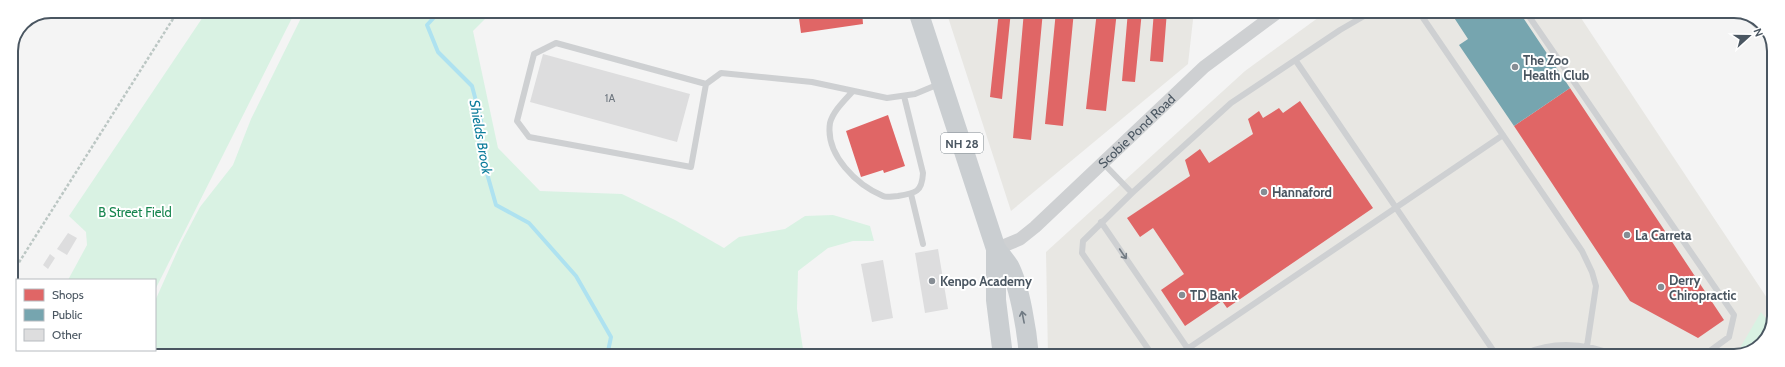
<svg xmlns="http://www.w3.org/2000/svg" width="1785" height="367" font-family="Cabin,sans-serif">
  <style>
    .commercial { fill: #e8e7e3 }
    .green { fill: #d9f2e3 }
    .shops { fill: #e06666 }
    .public { fill: #76a5af }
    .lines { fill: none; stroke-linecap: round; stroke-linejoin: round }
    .stream { stroke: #aee2f0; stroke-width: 4 }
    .building { fill: #ddddde }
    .path { stroke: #bcc7c4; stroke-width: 2.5; stroke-dasharray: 3 2; stroke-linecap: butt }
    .lane { stroke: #ced0d2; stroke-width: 6 }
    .street { stroke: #ced0d2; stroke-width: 13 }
    .primary { stroke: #caced1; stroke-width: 20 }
    .oneway { stroke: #727b83 }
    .oneway2 { stroke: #707a83 }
    .poi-dot { fill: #868d94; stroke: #fff; stroke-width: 1.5 }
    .labels { text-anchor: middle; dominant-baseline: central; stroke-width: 4; stroke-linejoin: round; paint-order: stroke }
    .number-label { font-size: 11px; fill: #707881 }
    .shield { fill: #fff; stroke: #808990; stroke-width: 1 }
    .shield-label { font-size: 12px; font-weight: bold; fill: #4a5661 }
    .poi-label { font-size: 13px; font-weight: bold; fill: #4a5661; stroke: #fff; text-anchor: start }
    .street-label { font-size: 13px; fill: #4a5661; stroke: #fff }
    .park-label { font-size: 13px; fill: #17864f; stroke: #fff }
    .water-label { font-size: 14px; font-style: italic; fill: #0c7c9b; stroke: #fff }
    .rim { fill: none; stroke: #4a5661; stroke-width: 2 }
  </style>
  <rect width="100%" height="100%" fill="#f4f4f4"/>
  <path class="commercial" d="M 946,11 L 1194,11 L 1188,64 L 1011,211 Z
    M 1326,12 L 1577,12 L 1773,307 L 1773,323 L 1760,346 L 1734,356 L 1048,356 L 1046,252 L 1245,71 Z"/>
  <path class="green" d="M 207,11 L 293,11 L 293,16 L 155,290 L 155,280 L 68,280 L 87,245 L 86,232 L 69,216 Z
    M 307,11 L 493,11 L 473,31 L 498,148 L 540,191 L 622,194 L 675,220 L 724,248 L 739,237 L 785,229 L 805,216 L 833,215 L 870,226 L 874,241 L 853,241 L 828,248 L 798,271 L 797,309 L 804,356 L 131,355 L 133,350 L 155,350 L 155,301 L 181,243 L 200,207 L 233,165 L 251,119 L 302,16 Z
    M 1761,312 L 1772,326 L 1760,346 L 1733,356 L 1737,353 Z
    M 60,350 L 124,350 L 122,355 L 79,355 Z"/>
  <path class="shops" d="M 798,11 L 862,11 L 863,24 L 801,33 Z
    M 999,11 L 1011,11 L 1002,99 L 990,97 Z
    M 1024,11 L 1043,11 L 1031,140 L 1013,138 Z
    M 1056,11 L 1074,11 L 1063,126 L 1045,124 Z
    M 1097,11 L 1117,11 L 1106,111 L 1086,109 Z
    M 1128,11 L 1142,11 L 1135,82 L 1122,81 Z
    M 1154,11 L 1167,11 L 1163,62 L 1150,61 Z
    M 1570,88 L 1724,320 L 1698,338 L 1630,301 L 1514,126 Z
    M 1300,101 L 1373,208 L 1227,308 L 1222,301 L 1185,326 L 1161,290 L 1184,274 L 1153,228 L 1140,237 L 1127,218 L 1190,176 L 1185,160 L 1200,149 L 1209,163 L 1253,134 L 1248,119 L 1259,111 L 1263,118 L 1279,108 L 1283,113 Z
    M 888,115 L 905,166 L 884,173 L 883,170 L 861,177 L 846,131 Z"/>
  <path class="public" d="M 1453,12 L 1512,12 L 1515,17 L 1520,13 L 1570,88 L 1514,126 L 1459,45 L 1468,39 L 1451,13 Z"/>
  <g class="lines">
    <path class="stream" d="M 440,11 L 427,25 L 438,52 L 472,86 L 481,120 L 480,149 L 496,205 L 529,223 L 576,276 L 611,337 L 607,356"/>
  </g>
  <path class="building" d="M 543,54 L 690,94 L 677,142 L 530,102 Z
    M 68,233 L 77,238 L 67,255 L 57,249 Z
    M 938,249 L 948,309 L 925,313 L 915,253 Z
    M 50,254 L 55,258 L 48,269 L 43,265 Z
    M 883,260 L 893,318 L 872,322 L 861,264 Z"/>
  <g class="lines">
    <path class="path" d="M 11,275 L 178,11"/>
    <path class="lane" d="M 1419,12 L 1582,251 L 1592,272 L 1596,286 L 1587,346
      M 1526,12 L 1734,315 L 1729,337 L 1703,356
      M 1741,12 L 1769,36
      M 1296,61 L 1497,356
      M 706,84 L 691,167 L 529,137 L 517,121 L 534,54 L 556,43 L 706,84 L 721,73 L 812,82 L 887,98 L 915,94 L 939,84
      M 853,91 C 845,100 833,111 830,123 C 825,155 857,185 883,196 C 887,198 893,196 898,196 C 916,193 922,192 923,173 L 904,96
      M 1103,163 L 1132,193
      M 911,194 L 923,244
      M 1101,222 L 1188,349
      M 1153,356 L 1082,253 L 1083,241 L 1132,193 L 1231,103 L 1340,30 L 1371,12
      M 1177,356 L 1503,135
      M 1520,356 C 1552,340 1585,343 1617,356"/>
    <path class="street" id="s1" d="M 996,249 L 1020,239 L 1035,227 L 1204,67 L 1278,12"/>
    <path class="primary" d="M 918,11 L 996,249 C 1000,254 1005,260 1009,266 C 1020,287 1027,332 1029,356
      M 996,249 L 996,300 L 1003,356"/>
  </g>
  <defs><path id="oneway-shaft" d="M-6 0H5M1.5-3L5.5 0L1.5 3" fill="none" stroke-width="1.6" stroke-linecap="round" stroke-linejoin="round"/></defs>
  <use class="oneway" href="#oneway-shaft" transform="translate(1123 254) rotate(56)"/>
  <use class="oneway2" href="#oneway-shaft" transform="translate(1023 317) rotate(-101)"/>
  <g class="poi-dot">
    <circle cx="1515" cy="67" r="4"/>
    <circle cx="1264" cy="192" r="4"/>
    <circle cx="1627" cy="235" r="4"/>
    <circle cx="932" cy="281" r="4"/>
    <circle cx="1661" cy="287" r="4"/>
    <circle cx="1182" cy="295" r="4"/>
  </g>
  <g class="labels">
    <g class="number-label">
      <text x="610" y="98">1A</text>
    </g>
    <rect class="shield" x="941" y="133" width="42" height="20" rx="3"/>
    <g class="shield-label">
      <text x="962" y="143">NH 28</text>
    </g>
    <g class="poi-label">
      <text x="1523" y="60">The Zoo<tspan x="1523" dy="15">Health Club</tspan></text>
      <text x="1272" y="192">Hannaford</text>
      <text x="1635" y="235">La Carreta</text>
      <text x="1669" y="280">Derry<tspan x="1669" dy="15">Chiropractic</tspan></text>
      <text x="940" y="281">Kenpo Academy</text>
      <text x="1190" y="295">TD Bank</text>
    </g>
    <g class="street-label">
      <text stroke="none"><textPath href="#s1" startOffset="185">Scobie Pond Road</textPath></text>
    </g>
    <g class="park-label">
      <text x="135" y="212">B Street Field</text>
    </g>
    <g class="water-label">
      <text transform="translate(481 137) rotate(80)">Shields Brook</text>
    </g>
  </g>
  <path d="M0 0H1785V367H0ZM51 18H1734A33 33 0 0 1 1767 51V316A33 33 0 0 1 1734 349H51A33 33 0 0 1 18 316V51A33 33 0 0 1 51 18Z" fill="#fff" fill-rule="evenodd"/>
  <path class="rim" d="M51 18H1734A33 33 0 0 1 1767 51V316A33 33 0 0 1 1734 349H51A33 33 0 0 1 18 316V51A33 33 0 0 1 51 18Z"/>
  <rect x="16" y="279" width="140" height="72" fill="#ffffff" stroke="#b7bbc0"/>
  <rect x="24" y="289" width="20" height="12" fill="#e06666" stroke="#b7bbc0"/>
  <text x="52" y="299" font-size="12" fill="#4a5661">Shops</text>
  <rect x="24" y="309" width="20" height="12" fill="#76a5af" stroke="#b7bbc0"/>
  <text x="52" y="319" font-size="12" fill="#4a5661">Public</text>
  <rect x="24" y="329" width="20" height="12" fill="#ddddde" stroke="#b7bbc0"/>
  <text x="52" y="339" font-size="12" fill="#4a5661">Other</text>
  <g transform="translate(1749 36) rotate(69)" stroke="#ffffff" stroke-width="3" paint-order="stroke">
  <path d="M0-3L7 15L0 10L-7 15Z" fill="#4a5661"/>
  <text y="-6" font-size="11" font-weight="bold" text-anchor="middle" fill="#4a5661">N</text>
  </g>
</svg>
